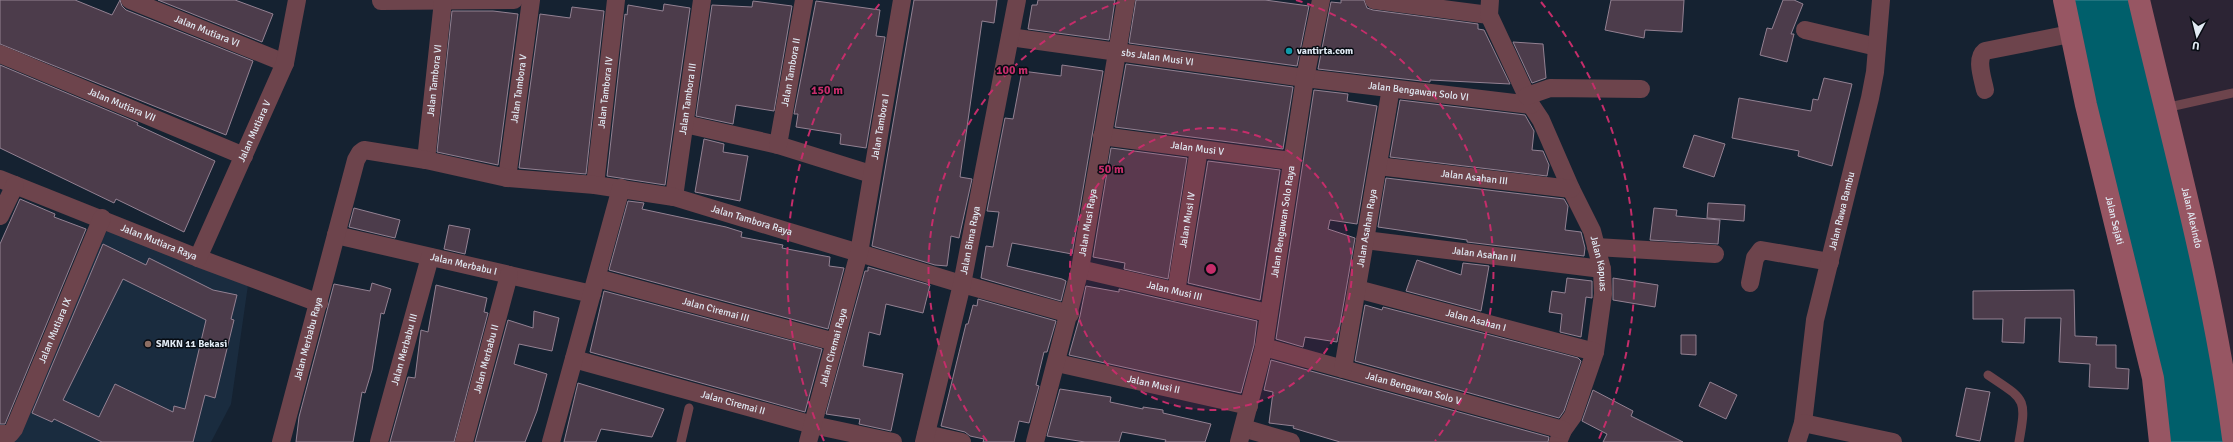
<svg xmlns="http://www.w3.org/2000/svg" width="2233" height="442" font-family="Signika,sans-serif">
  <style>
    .built { fill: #1a2c3f }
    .industrial { fill: #2c2434 }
    .water { fill: #005f6b; stroke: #448994 }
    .building { fill: #4c3c4b; stroke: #938192; fill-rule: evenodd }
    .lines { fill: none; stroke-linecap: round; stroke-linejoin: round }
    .lane { stroke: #6d444c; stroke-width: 9 }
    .street { stroke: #6d444c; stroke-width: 18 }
    .secondary { stroke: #975663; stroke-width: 22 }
    .ring { fill: none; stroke: #c52d6a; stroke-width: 2; stroke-dasharray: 7 5 }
    .culture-dot { fill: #0f9aa8; stroke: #060b12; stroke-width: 1.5 }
    .education-dot { fill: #8d6e63; stroke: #060b12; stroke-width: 1.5 }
    .labels { text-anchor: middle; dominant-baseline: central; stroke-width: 3; stroke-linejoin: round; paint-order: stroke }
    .street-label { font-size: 10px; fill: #e1eaf4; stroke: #060b12 }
    .poi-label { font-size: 10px; font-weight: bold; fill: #e1eaf4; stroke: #060b12; text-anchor: start }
    .centre { fill: #c52d6a; stroke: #060b12; stroke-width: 2 }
    .ring-label { font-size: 12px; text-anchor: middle; font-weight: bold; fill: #c52d6a; stroke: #060b12; stroke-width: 3; stroke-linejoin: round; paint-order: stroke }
  </style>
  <rect width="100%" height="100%" fill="#152231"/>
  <path class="built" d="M 107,230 L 248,285 L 231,404 L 211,442 L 14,442 Z"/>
  <path class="industrial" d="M 2139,0 L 2233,0 L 2233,439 Z"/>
  <path class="water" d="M 2063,0 L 2139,0 L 2233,442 L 2160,442 Z"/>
  <path class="building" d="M 0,0 L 75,0 L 112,15 L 120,0 L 122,6 L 126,10 L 253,61 L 226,135 L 0,44 Z
    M 158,0 L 235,0 L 273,14 L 262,42 Z
    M 914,0 L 997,0 L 994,23 L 982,21 L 960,177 L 972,179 L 959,238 L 951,236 L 947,266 L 935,265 L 872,246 Z
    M 1038,0 L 1115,0 L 1109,40 L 1028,29 L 1032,5 L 1037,5 Z
    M 1136,0 L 1265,0 L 1309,6 L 1297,66 L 1129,43 Z
    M 1341,0 L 1364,0 L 1367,8 L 1373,10 L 1478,24 L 1478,29 L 1484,30 L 1510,84 L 1430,80 L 1430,82 L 1318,69 L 1331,2 L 1341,3 Z
    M 1611,0 L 1684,0 L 1682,32 L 1645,30 L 1644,38 L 1605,30 Z
    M 1783,0 L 1794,0 L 1803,4 L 1791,34 L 1794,34 L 1787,62 L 1760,55 L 1767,28 L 1772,29 Z
    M 753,1 L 792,6 L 774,111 L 736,105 L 733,124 L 696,116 L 712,5 L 752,7 Z
    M 816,1 L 880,10 L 876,36 L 885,37 L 866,148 L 840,144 L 841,134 L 796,127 L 798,114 L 794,114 Z
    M 664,4 L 690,8 L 665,185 L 607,176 L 625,14 L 627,15 L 628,5 L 663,11 Z
    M 572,7 L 604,11 L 586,174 L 519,168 L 540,14 L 570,18 Z
    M 452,11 L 493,11 L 518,14 L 498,165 L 437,152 Z
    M 1513,42 L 1543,44 L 1546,78 L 1532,83 Z
    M 1126,64 L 1293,87 L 1283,149 L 1115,127 Z
    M 0,65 L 138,123 L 137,125 L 215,161 L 184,232 L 116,199 L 114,203 L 0,148 Z
    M 1062,65 L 1103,71 L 1072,254 L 1012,243 L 1007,266 L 1062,279 L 1066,281 L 1061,301 L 981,278 L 986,246 L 993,247 L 999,212 L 987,211 L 1005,118 L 1013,119 L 1022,71 L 1061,76 Z
    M 1824,78 L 1852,84 L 1832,166 L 1798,156 L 1799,151 L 1732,138 L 1739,98 L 1811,111 L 1813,99 L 1818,100 Z
    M 1314,90 L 1348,94 L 1347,101 L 1377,106 L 1357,224 L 1330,220 L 1328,229 L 1355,238 L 1337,342 L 1305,337 L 1303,347 L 1276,339 Z
    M 1400,100 L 1525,115 L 1534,131 L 1532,150 L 1543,151 L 1549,165 L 1547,176 L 1390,157 Z
    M 1694,135 L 1725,144 L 1714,177 L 1683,167 Z
    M 704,139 L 724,144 L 723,152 L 748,156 L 740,201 L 695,192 Z
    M 1111,148 L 1187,158 L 1168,279 L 1124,269 L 1125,263 L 1093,257 Z
    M 1208,161 L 1280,170 L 1260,300 L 1188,283 Z
    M 1386,178 L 1564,199 L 1568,206 L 1565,230 L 1581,232 L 1585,248 L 1584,256 L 1467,242 L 1467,240 L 1378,227 Z
    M 20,199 L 55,214 L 54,217 L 86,229 L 5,424 L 0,424 L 0,244 Z
    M 628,201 L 644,203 L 642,209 L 726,227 L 742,232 L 741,237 L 783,245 L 782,248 L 830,257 L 829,266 L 844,268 L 828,329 L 609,270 Z
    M 1708,203 L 1745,205 L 1744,221 L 1707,218 Z
    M 354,208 L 400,220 L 395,238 L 349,227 Z
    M 1654,208 L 1677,210 L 1676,216 L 1720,220 L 1718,244 L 1650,240 Z
    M 449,225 L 470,229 L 465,254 L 444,249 Z
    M 103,244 L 146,265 L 149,258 L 213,290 L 237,295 L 231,319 L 234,320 L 215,398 L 205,395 L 193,442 L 102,442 L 54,419 L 52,422 L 32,413 ZM 123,279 L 206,320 L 185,409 L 174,406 L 173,412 L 115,384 L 99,417 L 63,400 Z
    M 1417,260 L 1461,275 L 1463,263 L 1489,266 L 1481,311 L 1406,291 Z
    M 868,267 L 930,285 L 923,313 L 886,304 L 880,335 L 869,332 L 863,366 L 903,374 L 891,431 L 859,424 L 860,419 L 826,414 L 865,271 L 868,271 Z
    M 1567,278 L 1592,281 L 1592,298 L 1586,297 L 1581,337 L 1560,332 L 1562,314 L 1549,312 L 1552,291 L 1565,293 Z
    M 1613,278 L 1658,285 L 1655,307 L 1613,300 Z
    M 372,283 L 391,289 L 384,314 L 381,313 L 372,370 L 365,393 L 362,392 L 353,442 L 296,442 L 299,417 L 334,284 L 370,291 Z
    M 436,285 L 487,298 L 484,312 L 488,313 L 454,442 L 390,442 L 408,377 L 415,378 L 421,330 L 428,332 Z
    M 1086,286 L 1119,292 L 1119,289 L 1257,321 L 1254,345 L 1241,393 L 1069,355 L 1080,316 Z
    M 2074,290 L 2075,336 L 2097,337 L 2096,345 L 2116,345 L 2116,368 L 2129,369 L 2128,389 L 2089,387 L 2090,364 L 2059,362 L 2061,318 L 2025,318 L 2024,343 L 2002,342 L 2003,319 L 1973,319 L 1973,291 Z
    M 604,291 L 822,349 L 805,412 L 590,352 Z
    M 978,299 L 1056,321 L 1047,352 L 1044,352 L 1036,385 L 1039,386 L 1029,423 L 1019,421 L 1014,442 L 983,442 L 984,439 L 970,436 L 965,432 L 941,426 L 966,324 L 968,324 L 973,305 L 977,306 Z
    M 1365,305 L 1382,310 L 1383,307 L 1578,358 L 1581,361 L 1564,411 L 1559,418 L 1355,361 Z
    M 534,311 L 559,318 L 552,351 L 519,344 L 514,364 L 547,374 L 537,411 L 525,442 L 475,442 L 508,320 L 533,328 Z
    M 1681,335 L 1696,335 L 1696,355 L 1681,354 Z
    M 1271,360 L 1549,437 L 1548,442 L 1340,442 L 1293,428 L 1294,426 L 1269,423 L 1273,392 L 1264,390 Z
    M 1710,382 L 1737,395 L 1726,419 L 1699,406 Z
    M 578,383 L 664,409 L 652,437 L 601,429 L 596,442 L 564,442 Z
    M 1966,388 L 1990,392 L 1980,441 L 1956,436 Z
    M 1060,389 L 1111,397 L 1110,402 L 1143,409 L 1143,407 L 1163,410 L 1163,413 L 1211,424 L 1205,442 L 1165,442 L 1166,440 L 1122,432 L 1119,442 L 1085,442 L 1047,436 Z
    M 1593,390 L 1633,411 L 1631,416 L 1683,442 L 1603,442 L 1607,434 L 1582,421 Z"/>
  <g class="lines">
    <path class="lane" d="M 2165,108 L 2233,93
      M 1988,375 C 2025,400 2027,397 2019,442
      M 681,442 L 689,408"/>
    <g class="street">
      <path id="s1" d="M 130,0 L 285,63"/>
      <path d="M 1374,0 L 1489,15"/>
      <path id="s2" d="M 1490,0 L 1489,15 L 1531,105 L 1541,120 L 1571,189 L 1592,231 L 1602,269 L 1603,294 L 1595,352 L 1573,416 L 1563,430 L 1558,442"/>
      <path d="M 381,1 L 514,0"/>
      <path d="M 1805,30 L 1877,47"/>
      <path id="s3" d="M 1010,37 L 1305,78 L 1531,105"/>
      <path id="s4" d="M 0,54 L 244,156"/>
      <path d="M 1985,90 C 1983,79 1975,59 1985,51 L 2070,34"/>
      <path d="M 1527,96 L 1550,88 L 1641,89"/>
      <path d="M 685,124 L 778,145 L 871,174"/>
      <path id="s5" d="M 1102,136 L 1291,161"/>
      <path id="s6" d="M 778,145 L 804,0"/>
      <path id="s7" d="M 426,160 L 443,1"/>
      <path id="s8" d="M 1378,166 L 1571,189"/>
      <path id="s9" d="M 507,178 L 531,0"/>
      <path id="s10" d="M 0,179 L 198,258 L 319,303"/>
      <path id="s11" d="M 595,185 L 616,0"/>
      <path id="s12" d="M 674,197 L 702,0"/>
      <path d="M 0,216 L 15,185"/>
      <path id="s13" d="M 336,235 L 592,294"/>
      <path id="s14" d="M 1365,240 L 1602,269"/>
      <path d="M 1596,247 L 1715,254"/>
      <path id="s15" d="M 198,258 L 285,63 L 297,0"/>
      <path id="s16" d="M 1080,269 L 1268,313"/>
      <path id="s17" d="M 597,278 L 835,342"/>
      <path d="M 1750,283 L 1755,258 L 1761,250 L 1830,262"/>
      <path id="s18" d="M 1357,289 L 1595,352"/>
      <path id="s19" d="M 1176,292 L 1199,149"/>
      <path id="s20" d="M 1264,347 L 1563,430"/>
      <path id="s21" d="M 574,359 L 813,425 L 893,442"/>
      <path id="s22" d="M 1057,363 L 1249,406"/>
      <path id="s23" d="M 1343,369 L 1391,88"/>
      <path id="s24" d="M 1803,423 L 1815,320 L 1870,98 L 1875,72 L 1881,0"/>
      <path d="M 1243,428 L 1291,442"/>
      <path id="s25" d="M 0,434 L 10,434 L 14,429 L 102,218"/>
      <path d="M 926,434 L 962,442"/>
      <path id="s26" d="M 281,442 L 356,160 L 360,153 L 364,150 L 426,160 L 507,178 L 595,185 L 674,197 L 955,282 L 1070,314"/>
      <path id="s27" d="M 379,442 L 430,257"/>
      <path id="s28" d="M 464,442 L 509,275"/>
      <path d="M 551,442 L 621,188"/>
      <path id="s29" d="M 808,442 L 859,253 L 902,0"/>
      <path id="s30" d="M 924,442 L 962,284 L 1017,0"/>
      <path id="s31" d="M 1035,442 L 1080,269 L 1126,0"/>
      <path id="s32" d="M 1239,442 L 1264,347 L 1305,78 L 1321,0"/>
      <path d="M 1797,442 L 1803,423 L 1893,442"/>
    </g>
    <g class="secondary">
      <path id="s33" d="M 2064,0 L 2086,105 L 2153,378 L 2160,442"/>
      <path id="s34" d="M 2139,0 C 2173,145 2214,290 2233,438"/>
    </g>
  </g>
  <circle cx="1211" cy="269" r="141" fill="#c52d6a" fill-opacity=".12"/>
  <g class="ring">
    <circle cx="1211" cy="269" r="141"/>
    <path d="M987 441A282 282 0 0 1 1126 0M1296 0A282 282 0 0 1 1435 441"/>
    <path d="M824 441A424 424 0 0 1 881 2M1541 2A424 424 0 0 1 1598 441"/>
  </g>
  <circle class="culture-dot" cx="1289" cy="51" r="4"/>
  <circle class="education-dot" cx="148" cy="344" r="4"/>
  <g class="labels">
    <g class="street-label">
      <text stroke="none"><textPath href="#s1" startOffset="83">Jalan Mutiara VI</textPath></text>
      <text stroke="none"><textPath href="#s3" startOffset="149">sbs Jalan Musi VI</textPath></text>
      <text stroke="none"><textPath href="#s6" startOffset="74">Jalan Tambora II</textPath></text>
      <text stroke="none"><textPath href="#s7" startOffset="80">Jalan Tambora VI</textPath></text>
      <text stroke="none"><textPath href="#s9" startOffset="90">Jalan Tambora V</textPath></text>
      <text stroke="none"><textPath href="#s3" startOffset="412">Jalan Bengawan Solo VI</textPath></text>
      <text stroke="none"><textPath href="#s11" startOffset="93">Jalan Tambora IV</textPath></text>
      <text stroke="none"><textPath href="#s12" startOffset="99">Jalan Tambora III</textPath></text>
      <text stroke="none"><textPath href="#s4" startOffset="132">Jalan Mutiara VII</textPath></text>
      <text stroke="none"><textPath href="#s29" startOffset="324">Jalan Tambora I</textPath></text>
      <text stroke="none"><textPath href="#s15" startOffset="139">Jalan Mutiara V</textPath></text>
      <text stroke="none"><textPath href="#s5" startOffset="96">Jalan Musi V</textPath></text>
      <text stroke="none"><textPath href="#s8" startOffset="97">Jalan Asahan III</textPath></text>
      <text stroke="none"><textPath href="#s24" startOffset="216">Jalan Rawa Bambu</textPath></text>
      <text stroke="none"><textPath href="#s34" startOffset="224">Jalan Alexindo</textPath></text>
      <text stroke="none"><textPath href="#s19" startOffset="73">Jalan Musi IV</textPath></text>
      <text stroke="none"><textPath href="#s26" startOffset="700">Jalan Tambora Raya</textPath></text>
      <text stroke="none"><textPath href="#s33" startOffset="226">Jalan Sejati</textPath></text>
      <text stroke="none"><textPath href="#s32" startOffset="225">Jalan Bengawan Solo Raya</textPath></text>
      <text stroke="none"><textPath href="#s31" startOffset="226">Jalan Musi Raya</textPath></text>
      <text stroke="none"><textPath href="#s23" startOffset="143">Jalan Asahan Raya</textPath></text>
      <text stroke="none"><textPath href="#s30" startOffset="207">Jalan Bima Raya</textPath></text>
      <text stroke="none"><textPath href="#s10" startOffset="171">Jalan Mutiara Raya</textPath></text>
      <text stroke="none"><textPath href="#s14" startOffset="120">Jalan Asahan II</textPath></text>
      <text stroke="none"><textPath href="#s2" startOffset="288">Jalan Kapuas</textPath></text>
      <text stroke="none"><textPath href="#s13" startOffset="131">Jalan Merbabu I</textPath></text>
      <text stroke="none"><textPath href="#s16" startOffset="97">Jalan Musi III</textPath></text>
      <text stroke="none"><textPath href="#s17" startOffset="123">Jalan Ciremai III</textPath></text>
      <text stroke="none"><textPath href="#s18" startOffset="123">Jalan Asahan I</textPath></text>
      <text stroke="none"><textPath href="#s25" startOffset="123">Jalan Mutiara IX</textPath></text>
      <text stroke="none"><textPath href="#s26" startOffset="107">Jalan Merbabu Raya</textPath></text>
      <text stroke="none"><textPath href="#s29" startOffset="98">Jalan Ciremai Raya</textPath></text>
      <text stroke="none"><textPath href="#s27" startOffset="96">Jalan Merbabu III</textPath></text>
      <text stroke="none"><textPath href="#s28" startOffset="86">Jalan Merbabu II</textPath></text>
      <text stroke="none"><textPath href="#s22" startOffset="99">Jalan Musi II</textPath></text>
      <text stroke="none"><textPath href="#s20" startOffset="155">Jalan Bengawan Solo V</textPath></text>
      <text stroke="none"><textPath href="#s21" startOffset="165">Jalan Ciremai II</textPath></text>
    </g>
    <g class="poi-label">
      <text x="1297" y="51">vantirta.com</text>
      <text x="156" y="344">SMKN 11 Bekasi</text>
    </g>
  </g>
  <circle cx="1211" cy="269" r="6" class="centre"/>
  <g class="ring-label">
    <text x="1012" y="74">100 m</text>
    <text x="827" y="94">150 m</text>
    <text x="1111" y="173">50 m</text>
  </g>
  <g transform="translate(2197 36) rotate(187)" stroke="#060b12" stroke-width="3" paint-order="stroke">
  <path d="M0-3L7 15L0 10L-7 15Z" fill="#e1eaf4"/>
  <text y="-6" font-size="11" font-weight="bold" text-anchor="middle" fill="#e1eaf4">U</text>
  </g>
</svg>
